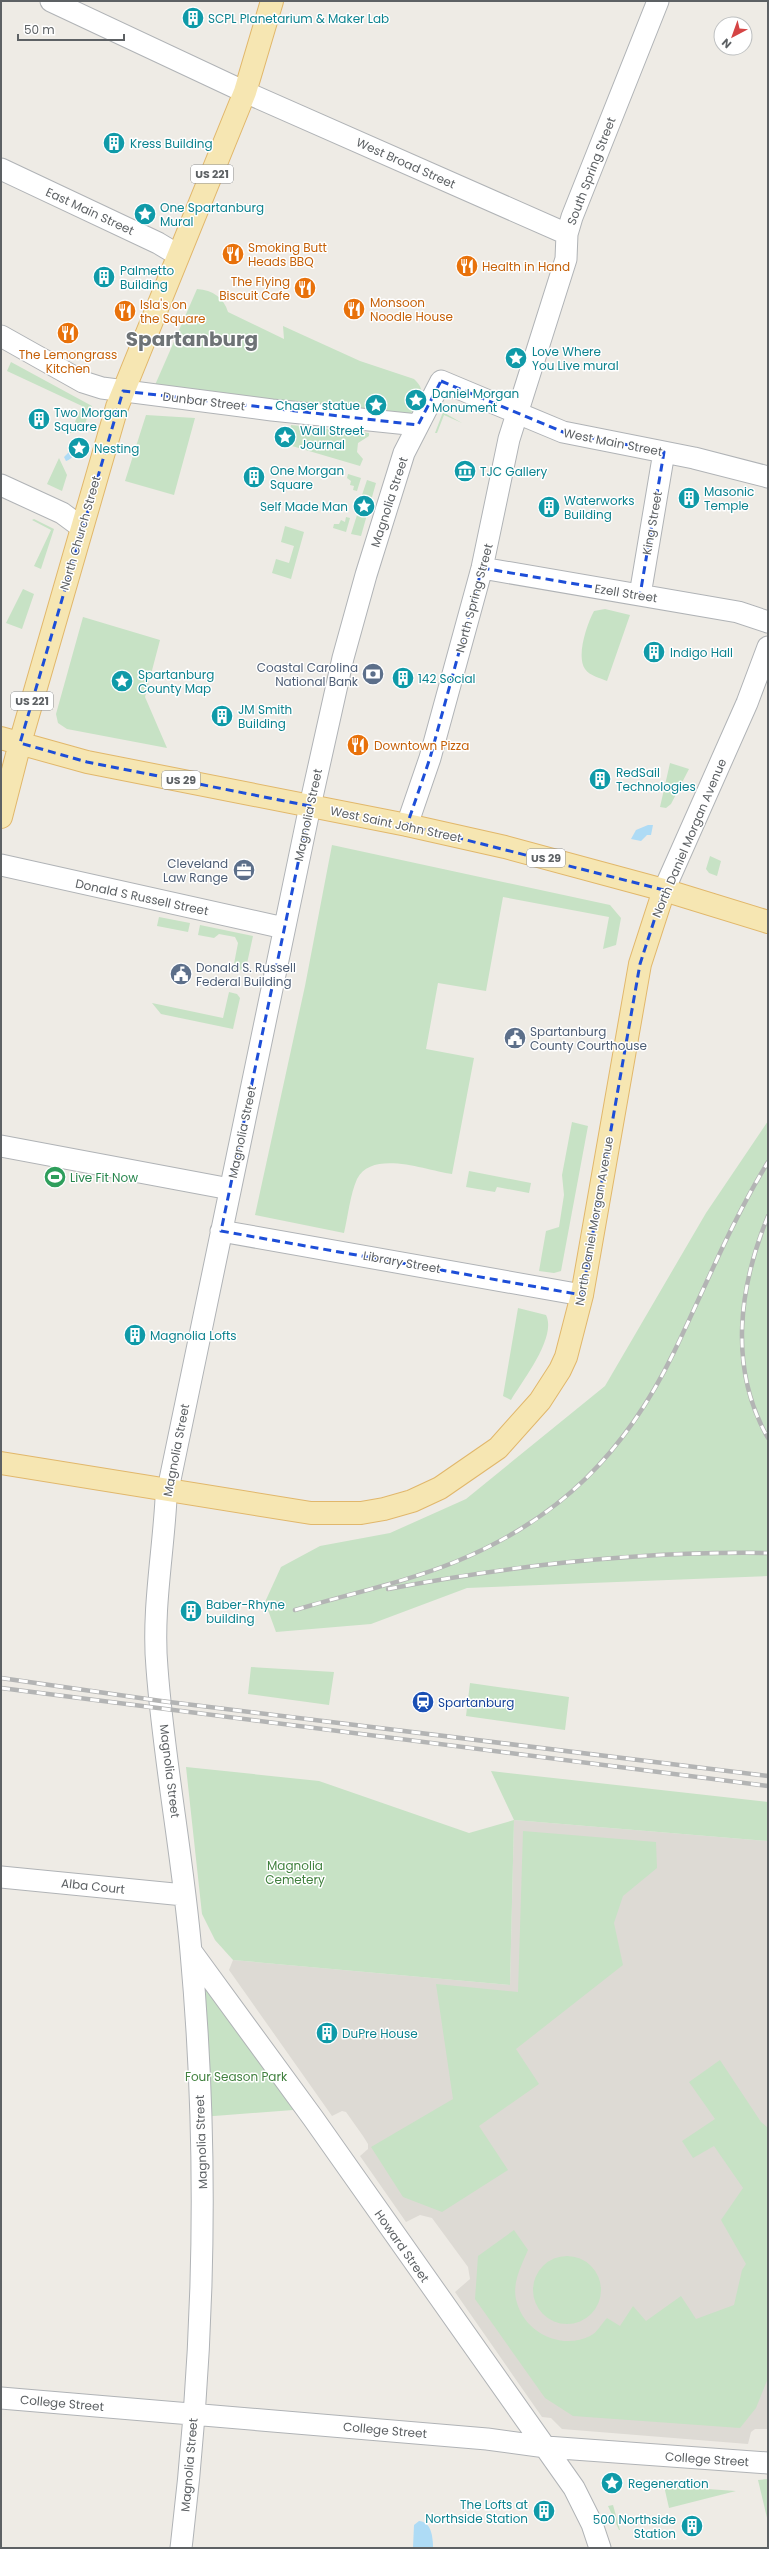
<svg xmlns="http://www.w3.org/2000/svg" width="769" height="2549" font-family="Poppins,sans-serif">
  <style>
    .education { fill: #dddad4 }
    .green { fill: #c7e2c5 }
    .water { fill: #aedbf5 }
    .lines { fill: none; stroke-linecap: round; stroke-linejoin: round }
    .minor-casing { stroke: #b0b3b6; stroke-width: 23 }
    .major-casing { stroke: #e1b76b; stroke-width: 24 }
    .minor { stroke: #fff; stroke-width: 21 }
    .major { stroke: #f6e6b2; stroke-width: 22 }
    .rail-casing { stroke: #b3b4b4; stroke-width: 4.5 }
    .rail { stroke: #fff; stroke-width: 3; stroke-dasharray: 9; stroke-linecap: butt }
    .marked { fill: none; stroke: #1d4ed8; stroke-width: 3; stroke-dasharray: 8 5; stroke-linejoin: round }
    .labels { text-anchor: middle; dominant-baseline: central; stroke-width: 3; stroke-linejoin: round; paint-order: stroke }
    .shield { fill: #fff; stroke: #8e9092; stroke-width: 1 }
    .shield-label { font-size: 11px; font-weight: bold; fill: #5d6164 }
    .culture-label { font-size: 12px; fill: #0d838f; stroke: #fff; text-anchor: start }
    .street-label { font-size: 12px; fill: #5d6164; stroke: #fff }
    .food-label { font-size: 12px; fill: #c56008; stroke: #fff; text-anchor: start }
    .service-label { font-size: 12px; fill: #4e5e75; stroke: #fff; text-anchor: end }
    .leisure-label { font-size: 12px; fill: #27864d; stroke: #fff; text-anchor: start }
    .transit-label { font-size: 12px; fill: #164399; stroke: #fff; text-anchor: start }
    .park-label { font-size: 12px; fill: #41813f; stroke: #fff }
    .town-label { font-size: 20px; font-weight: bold; fill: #6e7376; stroke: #fff }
  </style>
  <rect width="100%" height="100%" fill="#eeebe5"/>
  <path class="education" d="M 514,1820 L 768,1841 L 768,2429 L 755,2429 L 751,2432 L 748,2444 L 562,2429 L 551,2418 L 542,2417 L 455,2292 L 470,2279 L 468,2267 L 432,2218 L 420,2215 L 406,2222 L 360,2156 L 368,2149 L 368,2144 L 363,2136 L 346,2112 L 342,2111 L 332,2116 L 229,1970 L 233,1960 L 510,1985 Z"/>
  <path class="green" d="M 197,289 C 213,290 224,298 228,312 L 284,339 L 283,326 L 360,361 L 414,379 C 425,389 422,396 419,409 L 407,415 L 155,385 Z
    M 11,362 L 92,406 L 82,431 L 70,433 L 82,406 L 7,371 Z
    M 443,412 L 462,423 L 444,415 L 437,433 L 435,433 Z
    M 146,415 L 195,418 L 174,495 L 125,481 Z
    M 291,425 L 369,433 L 369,436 L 358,443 L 357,452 L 363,459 L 360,466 L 292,446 L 294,440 L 289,437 Z
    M 59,458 L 67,475 L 62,491 L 47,484 Z
    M 348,474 L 361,478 L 357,491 L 353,490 L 354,486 L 350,485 L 351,481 L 347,478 Z
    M 367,480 L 376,483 L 361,536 L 351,534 L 357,515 L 365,514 L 368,504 L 361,498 Z
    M 346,517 L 350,518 L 346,532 L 333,528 L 334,524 L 339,524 L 341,520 L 345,522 Z
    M 34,519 L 54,529 L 41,569 L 34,566 L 51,530 L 32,520 Z
    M 285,526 L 304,532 L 291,579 L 272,573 L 276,559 L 289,563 L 294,546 L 281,542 Z
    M 23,589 L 34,594 L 22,629 L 6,623 Z
    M 605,609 L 630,615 L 607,681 C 600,678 590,676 585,669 C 576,656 587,624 594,611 Z
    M 83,617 L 160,640 L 145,697 L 167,748 L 67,729 L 58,723 L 56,714 Z
    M 670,763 L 689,769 L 671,804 L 666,808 L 660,807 Z
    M 332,845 L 610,905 L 621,918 L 616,945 L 603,949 L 609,917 L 503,897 L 486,991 L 438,983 L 426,1049 L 474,1058 L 452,1174 C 426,1170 372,1149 357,1179 C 350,1195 348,1216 344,1233 L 255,1215 L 305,986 Z
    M 710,856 L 721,861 L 717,876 L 709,873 L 706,869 Z
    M 159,917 L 190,923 L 188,932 L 157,926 Z
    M 200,925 L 253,936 L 246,968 L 242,970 L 233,969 L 238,943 L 235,937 L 219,934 L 214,938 L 198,935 Z
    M 229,992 L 237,994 L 240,998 L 233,1029 L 161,1014 L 152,1003 L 223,1018 Z
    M 768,1121 L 768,1576 L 467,1588 L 371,1624 L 276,1632 L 265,1602 L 281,1567 L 320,1546 L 390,1533 L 466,1499 L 605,1386 L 706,1213 Z
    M 572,1122 L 588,1126 L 561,1271 L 554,1273 L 539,1271 L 546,1231 L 559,1227 L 564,1195 L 562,1175 Z
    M 469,1171 L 531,1183 L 529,1193 L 497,1187 L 495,1192 L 466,1187 Z
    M 518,1308 L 546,1315 C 557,1337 523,1380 511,1400 L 503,1396 Z
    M 251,1667 L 334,1672 L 329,1705 L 248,1694 Z
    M 470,1683 L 569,1697 L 565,1730 L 466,1716 Z
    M 186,1767 L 319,1781 L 469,1833 L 514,1820 L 491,1771 L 768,1802 L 768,1841 L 514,1820 L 510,1985 L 233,1960 L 215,1940 L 202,1914 Z
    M 523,1831 L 656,1842 L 657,1868 L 623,1896 L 614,1923 L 623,1965 L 516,2049 L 539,2084 L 479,2126 L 508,2170 L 442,2212 L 403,2197 L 371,2147 L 453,2099 L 436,1984 L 518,1992 Z
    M 191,1951 L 306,2109 L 201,2117 Z
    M 720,2060 L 761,2122 L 768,2128 L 768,2378 L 756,2408 L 740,2428 L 573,2416 L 545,2398 L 475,2299 L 478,2256 L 514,2230 L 528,2250 C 521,2266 511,2285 517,2303 C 526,2334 563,2350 590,2336 C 597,2333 602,2323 607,2318 L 620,2326 L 633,2306 L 646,2321 L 681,2296 L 696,2319 L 734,2305 L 742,2270 L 746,2264 L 721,2220 L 743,2188 L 714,2146 L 693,2158 L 682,2141 L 715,2119 L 689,2082 Z
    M533 2290a34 34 0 1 1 68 0a34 34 0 1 1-68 0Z
    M 768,2479 L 768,2522 L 758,2480 Z
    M 664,2486 L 736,2491 L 669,2508 Z
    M 613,2505 L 620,2530 L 619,2530 L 608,2506 Z"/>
  <path class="water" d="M 72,440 L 75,440 C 79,449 76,457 66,461 L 64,457 L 70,451 Z
    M 648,825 L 653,825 L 651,835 L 647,835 L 641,841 L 631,839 L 636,830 Z
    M 419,2521 C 432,2522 433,2538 433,2548 L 413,2548 L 414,2525 Z"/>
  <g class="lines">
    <g class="minor-casing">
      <path id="minor" d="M 51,1 L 245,92 L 567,234
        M 1,169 L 158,243 L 178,255
        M 1,336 L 83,382 L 102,388 L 272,410 L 418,425
        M 1,485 L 62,513 L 81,527
        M 482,568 L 738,612 L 768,622
        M 640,595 L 664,452
        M 407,825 L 430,758 L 482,568 L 509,439 L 566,259 L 567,234 L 572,217 L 658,1
        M 1,865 L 284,928
        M 664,890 L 747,703 L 768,647
        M 1,1146 L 230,1189
        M 221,1231 L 582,1295
        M 1,1877 L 184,1895
        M 191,1951 L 313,2118 L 574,2488 L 592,2524 L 600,2548
        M 1,2398 L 487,2439 L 546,2447 L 768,2463
        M 181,2548 C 205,2350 209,2150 191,1952 C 183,1857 164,1763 157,1668 C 152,1612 163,1555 166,1499 L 310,806 L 343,658 L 366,575 L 404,453 L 441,381 L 563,432 L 694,458 L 768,477"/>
    </g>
    <g class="major-casing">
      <path id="major" d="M 1,738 L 87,762 L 407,825 L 505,847 L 664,890 L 768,922
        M 1,817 L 20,743 L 117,407 L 245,92 L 272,1
        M 1,1463 L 311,1513 L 361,1513 L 384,1509 L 412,1501 L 440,1488 L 498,1448 L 540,1401 L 560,1370 L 566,1357 L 582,1295 L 640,964 L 664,890"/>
    </g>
    <use href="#minor" class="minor"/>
    <use href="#major" class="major"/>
    <g class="rail-casing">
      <path id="rail" d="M 768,1216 C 739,1287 728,1368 768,1438
        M 388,1589 C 514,1565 639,1551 768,1553
        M 295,1610 C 348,1594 403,1583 455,1562 C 560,1519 625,1453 674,1352 C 705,1288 731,1222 768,1162
        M 1,1678 L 161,1701 L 768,1776
        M 1,1688 L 768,1786"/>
    </g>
    <use href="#rail" class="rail"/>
  </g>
  <path class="marked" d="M 441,381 L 563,432 L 664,452 L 640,595 L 482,568 L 430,758 L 407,825 L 664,890 L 640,964 L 582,1295 L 221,1231 L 310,806 L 87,762 L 20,743 L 123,391 L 418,425 Z"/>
  <defs>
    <g id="building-disc" transform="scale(1.15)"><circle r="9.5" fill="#0f9aa8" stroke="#fff"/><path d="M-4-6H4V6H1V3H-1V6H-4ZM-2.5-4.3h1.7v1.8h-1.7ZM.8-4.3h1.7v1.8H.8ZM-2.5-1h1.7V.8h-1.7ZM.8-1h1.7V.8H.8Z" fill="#fff"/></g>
    <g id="sight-disc" transform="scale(1.15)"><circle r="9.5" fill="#0f9aa8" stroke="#fff"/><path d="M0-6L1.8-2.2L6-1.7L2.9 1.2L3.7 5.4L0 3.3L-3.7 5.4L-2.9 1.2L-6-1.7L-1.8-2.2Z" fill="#fff"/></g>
    <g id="restaurant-disc" transform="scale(1.15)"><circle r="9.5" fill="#e8710a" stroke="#fff"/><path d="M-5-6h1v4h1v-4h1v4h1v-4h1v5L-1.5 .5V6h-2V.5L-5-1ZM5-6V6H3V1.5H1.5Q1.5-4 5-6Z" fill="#fff"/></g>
    <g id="museum-disc" transform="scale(1.15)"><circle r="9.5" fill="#0f9aa8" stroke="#fff"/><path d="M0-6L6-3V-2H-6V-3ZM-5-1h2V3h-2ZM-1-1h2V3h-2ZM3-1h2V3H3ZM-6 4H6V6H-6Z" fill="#fff"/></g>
    <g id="bank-disc" transform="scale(1.15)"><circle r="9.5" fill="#5c6f8a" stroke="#fff"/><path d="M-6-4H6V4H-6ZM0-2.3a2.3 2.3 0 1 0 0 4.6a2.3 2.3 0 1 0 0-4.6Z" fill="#fff"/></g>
    <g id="office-disc" transform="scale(1.15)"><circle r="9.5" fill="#5c6f8a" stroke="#fff"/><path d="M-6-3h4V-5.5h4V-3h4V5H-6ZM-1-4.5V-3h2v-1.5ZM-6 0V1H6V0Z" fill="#fff"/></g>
    <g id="civic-disc" transform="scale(1.15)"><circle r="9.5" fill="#5c6f8a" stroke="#fff"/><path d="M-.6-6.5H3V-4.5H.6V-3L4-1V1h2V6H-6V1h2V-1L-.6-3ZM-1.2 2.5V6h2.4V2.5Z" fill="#fff"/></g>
    <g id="stadium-disc" transform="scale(1.15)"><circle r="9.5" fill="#2e9e5b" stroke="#fff"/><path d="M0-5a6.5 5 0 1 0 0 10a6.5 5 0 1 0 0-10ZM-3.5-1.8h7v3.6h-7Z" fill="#fff"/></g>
    <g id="station-disc" transform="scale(1.15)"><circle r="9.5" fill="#1a4fb4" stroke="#fff"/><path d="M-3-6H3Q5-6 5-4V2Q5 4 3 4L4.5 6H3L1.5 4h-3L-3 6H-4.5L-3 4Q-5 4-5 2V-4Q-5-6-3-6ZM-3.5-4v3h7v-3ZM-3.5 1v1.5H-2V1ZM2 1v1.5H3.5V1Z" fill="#fff"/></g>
  </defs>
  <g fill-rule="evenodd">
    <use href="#building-disc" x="193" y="18"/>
    <use href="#building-disc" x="114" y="143"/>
    <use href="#sight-disc" x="145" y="214"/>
    <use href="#restaurant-disc" x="233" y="254"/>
    <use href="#restaurant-disc" x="467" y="266"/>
    <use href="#building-disc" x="104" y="277"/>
    <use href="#restaurant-disc" x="305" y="288"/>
    <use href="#restaurant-disc" x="354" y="309"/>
    <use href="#restaurant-disc" x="125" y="311"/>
    <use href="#restaurant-disc" x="68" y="333"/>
    <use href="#sight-disc" x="516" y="358"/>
    <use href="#sight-disc" x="416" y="400"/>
    <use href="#sight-disc" x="376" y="405"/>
    <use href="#building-disc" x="39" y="419"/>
    <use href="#sight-disc" x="285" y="437"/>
    <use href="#sight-disc" x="79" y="448"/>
    <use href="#museum-disc" x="465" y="471"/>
    <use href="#building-disc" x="254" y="477"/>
    <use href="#building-disc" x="689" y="498"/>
    <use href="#sight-disc" x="364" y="506"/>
    <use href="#building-disc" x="549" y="507"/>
    <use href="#building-disc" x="654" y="652"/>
    <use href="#bank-disc" x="373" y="674"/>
    <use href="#building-disc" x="403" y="678"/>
    <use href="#sight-disc" x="122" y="681"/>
    <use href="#building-disc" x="222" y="716"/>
    <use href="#restaurant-disc" x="358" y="745"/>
    <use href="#building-disc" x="600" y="779"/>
    <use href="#office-disc" x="244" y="870"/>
    <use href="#civic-disc" x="181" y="974"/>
    <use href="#civic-disc" x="515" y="1038"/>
    <use href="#stadium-disc" x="55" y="1177"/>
    <use href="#building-disc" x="135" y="1335"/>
    <use href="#building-disc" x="191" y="1611"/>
    <use href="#station-disc" x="423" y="1702"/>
    <use href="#building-disc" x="327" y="2033"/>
    <use href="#sight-disc" x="612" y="2483"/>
    <use href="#building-disc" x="544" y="2511"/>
    <use href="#building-disc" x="692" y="2526"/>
  </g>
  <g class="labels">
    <g class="shield">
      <rect x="191" y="165" width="42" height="18" rx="3"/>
      <rect x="11" y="692" width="42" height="18" rx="3"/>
      <rect x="162" y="771" width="38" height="18" rx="3"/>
      <rect x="527" y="849" width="38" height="18" rx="3"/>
    </g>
    <g class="shield-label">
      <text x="212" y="174">US 221</text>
      <text x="32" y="701">US 221</text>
      <text x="181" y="780">US 29</text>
      <text x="546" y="858">US 29</text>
    </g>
    <g class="culture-label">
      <text x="208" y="18">SCPL Planetarium &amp; Maker Lab</text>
      <text x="130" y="143">Kress Building</text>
      <text x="160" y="207">One Spartanburg<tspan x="160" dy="14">Mural</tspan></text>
      <text x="120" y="270">Palmetto<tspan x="120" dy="14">Building</tspan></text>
      <text x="532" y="351">Love Where<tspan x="532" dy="14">You Live mural</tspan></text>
      <text x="432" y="393">Daniel Morgan<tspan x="432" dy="14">Monument</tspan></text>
      <text x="360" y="405" text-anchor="end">Chaser statue</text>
      <text x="54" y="412">Two Morgan<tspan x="54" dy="14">Square</tspan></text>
      <text x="300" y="430">Wall Street<tspan x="300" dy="14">Journal</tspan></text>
      <text x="94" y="448">Nesting</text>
      <text x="270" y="470">One Morgan<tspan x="270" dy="14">Square</tspan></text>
      <text x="480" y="471">TJC Gallery</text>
      <text x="704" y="491">Masonic<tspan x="704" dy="14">Temple</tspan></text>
      <text x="564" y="500">Waterworks<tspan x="564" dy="14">Building</tspan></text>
      <text x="348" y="506" text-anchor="end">Self Made Man</text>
      <text x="670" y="652">Indigo Hall</text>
      <text x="138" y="674">Spartanburg<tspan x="138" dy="14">County Map</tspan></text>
      <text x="418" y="678">142 Social</text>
      <text x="238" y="709">JM Smith<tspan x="238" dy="14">Building</tspan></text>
      <text x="616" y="772">RedSail<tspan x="616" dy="14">Technologies</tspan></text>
      <text x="150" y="1335">Magnolia Lofts</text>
      <text x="206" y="1604">Baber-Rhyne<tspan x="206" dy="14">building</tspan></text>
      <text x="342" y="2033">DuPre House</text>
      <text x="628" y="2483">Regeneration</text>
      <text x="528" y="2504" text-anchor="end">The Lofts at<tspan x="528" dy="14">Northside Station</tspan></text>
      <text x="676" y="2519" text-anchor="end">500 Northside<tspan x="676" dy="14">Station</tspan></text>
    </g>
    <g class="street-label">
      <text transform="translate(406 163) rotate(24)">West Broad Street</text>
      <text transform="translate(591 171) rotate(-69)">South Spring Street</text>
      <text transform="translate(90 211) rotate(25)">East Main Street</text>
      <text transform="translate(204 401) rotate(7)">Dunbar Street</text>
      <text transform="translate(613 442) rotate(11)">West Main Street</text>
      <text transform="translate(389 502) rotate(-72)">Magnolia Street</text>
      <text transform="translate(652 523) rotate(-80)">King Street</text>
      <text transform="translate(80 533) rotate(-74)">North Church Street</text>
      <text transform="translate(626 593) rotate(9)">Ezell Street</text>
      <text transform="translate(474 598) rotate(-75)">North Spring Street</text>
      <text transform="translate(308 815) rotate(-78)">Magnolia Street</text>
      <text transform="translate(396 824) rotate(12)">West Saint John Street</text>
      <text transform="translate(689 838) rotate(-67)">North Daniel Morgan Avenue</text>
      <text transform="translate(142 897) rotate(12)">Donald S Russell Street</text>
      <text transform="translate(242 1132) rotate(-78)">Magnolia Street</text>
      <text transform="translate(594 1221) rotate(-80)">North Daniel Morgan Avenue</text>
      <text transform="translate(402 1262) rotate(10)">Library Street</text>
      <text transform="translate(176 1450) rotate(-79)">Magnolia Street</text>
      <text transform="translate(170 1771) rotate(83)">Magnolia Street</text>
      <text transform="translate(93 1886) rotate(6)">Alba Court</text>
      <text transform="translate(201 2142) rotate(-92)">Magnolia Street</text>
      <text transform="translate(402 2246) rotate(55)">Howard Street</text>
      <text transform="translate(62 2403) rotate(5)">College Street</text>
      <text transform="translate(385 2430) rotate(5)">College Street</text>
      <text transform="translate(707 2459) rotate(4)">College Street</text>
      <text transform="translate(189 2465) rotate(-85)">Magnolia Street</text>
    </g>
    <g class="food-label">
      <text x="248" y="247">Smoking Butt<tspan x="248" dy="14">Heads BBQ</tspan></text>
      <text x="482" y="266">Health in Hand</text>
      <text x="290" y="281" text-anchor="end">The Flying<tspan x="290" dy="14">Biscuit Cafe</tspan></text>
      <text x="370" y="302">Monsoon<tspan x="370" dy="14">Noodle House</tspan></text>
      <text x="140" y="304">Isla's on<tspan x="140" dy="14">the Square</tspan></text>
      <text x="68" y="354" text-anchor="middle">The Lemongrass<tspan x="68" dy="14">Kitchen</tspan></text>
      <text x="374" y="745">Downtown Pizza</text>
    </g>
    <g class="service-label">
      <text x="358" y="667">Coastal Carolina<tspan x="358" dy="14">National Bank</tspan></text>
      <text x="228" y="863">Cleveland<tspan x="228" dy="14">Law Range</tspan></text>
      <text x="196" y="967" text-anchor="start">Donald S. Russell<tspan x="196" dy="14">Federal Building</tspan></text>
      <text x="530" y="1031" text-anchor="start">Spartanburg<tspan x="530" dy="14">County Courthouse</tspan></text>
    </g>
    <g class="leisure-label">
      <text x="70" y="1177">Live Fit Now</text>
    </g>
    <g class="transit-label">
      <text x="438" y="1702">Spartanburg</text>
    </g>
    <g class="park-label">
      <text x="295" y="1865">Magnolia<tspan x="295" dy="14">Cemetery</tspan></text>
      <text x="236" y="2076">Four Season Park</text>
    </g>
    <g class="town-label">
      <text x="192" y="339">Spartanburg</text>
    </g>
  </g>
  <rect width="769" height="2549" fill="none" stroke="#5d6164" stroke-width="4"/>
  <g transform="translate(733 36) rotate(221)"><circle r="19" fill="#ffffff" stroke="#bec0c1"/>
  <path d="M0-3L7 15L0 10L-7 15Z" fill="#d54444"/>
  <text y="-6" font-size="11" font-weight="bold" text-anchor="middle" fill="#5d6164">N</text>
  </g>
  <path d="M18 34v6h106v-6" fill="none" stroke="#5d6164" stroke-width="2"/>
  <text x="24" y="34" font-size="12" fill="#5d6164" stroke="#ffffff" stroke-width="3" paint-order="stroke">50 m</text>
</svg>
